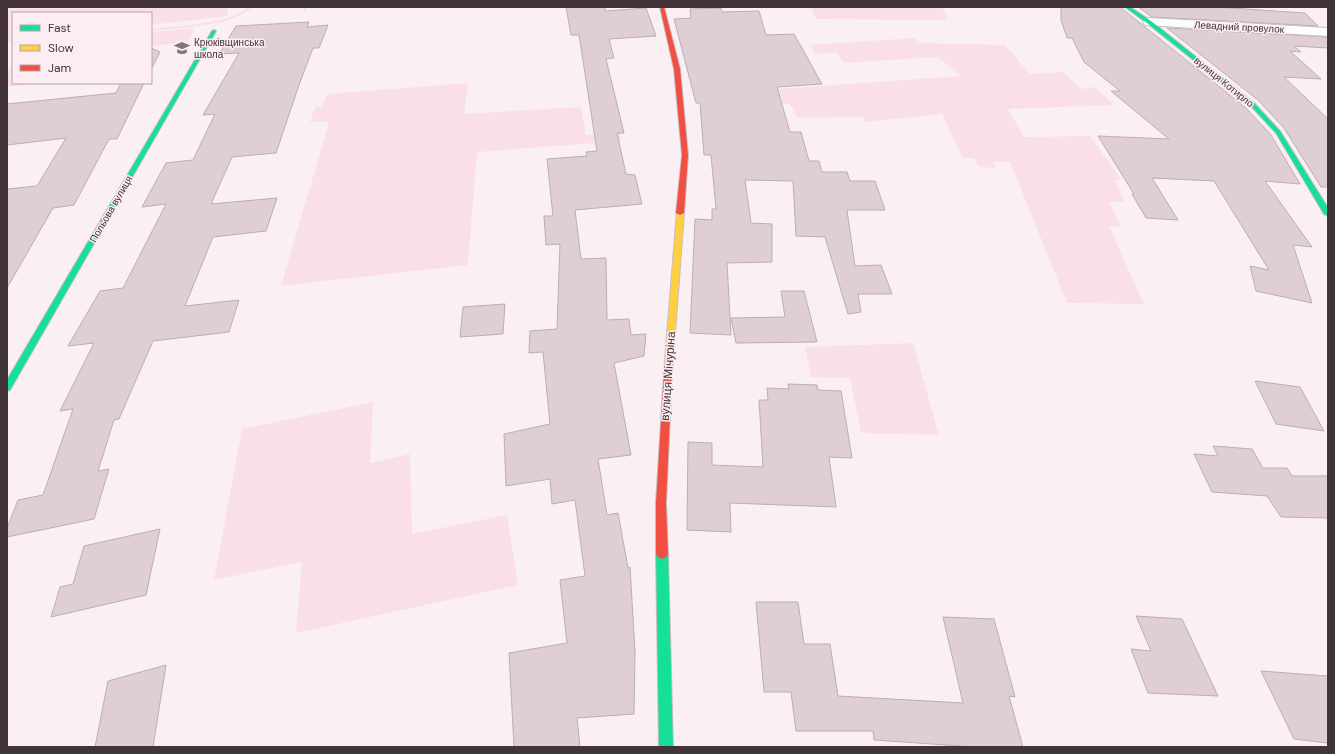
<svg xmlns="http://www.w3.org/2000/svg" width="1335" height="754" font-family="'DM Sans',sans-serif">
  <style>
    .green { fill: #fadfe9 }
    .building { fill: #e0ced5; stroke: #b9afb3 }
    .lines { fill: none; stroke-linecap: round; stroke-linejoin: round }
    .street-casing { stroke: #cabec3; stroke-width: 2 }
    .fast-casing { stroke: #cabec3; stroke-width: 2 }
    .slow-casing { stroke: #cabec3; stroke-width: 2 }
    .jam-casing { stroke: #cabec3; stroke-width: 2 }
    .path { stroke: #d3cfd2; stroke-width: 1.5; stroke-dasharray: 1.5 1; stroke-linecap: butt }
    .street { fill: #fefdfd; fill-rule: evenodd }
    .fast { fill: #16e098; fill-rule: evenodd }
    .slow { fill: #ffcf43; fill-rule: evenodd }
    .jam { fill: #f24e42; fill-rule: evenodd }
    .labels { text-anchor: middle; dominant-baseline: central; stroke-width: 3; stroke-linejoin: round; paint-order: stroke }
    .far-street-label { font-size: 10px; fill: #43343a; stroke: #fdedf3 }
    .far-poi-label { font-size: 10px; fill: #43343a; stroke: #fdedf3; text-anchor: start }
    .street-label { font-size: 12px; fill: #43343a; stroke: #fdedf3 }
  </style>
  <rect width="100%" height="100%" fill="#faf0f4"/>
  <path class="green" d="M 7,7 L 228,7 L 227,16 L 151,25 L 151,13 L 13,13 L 13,41 L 7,42 Z
    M 248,7 L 252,7 C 235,26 177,28 151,31 L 151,29 C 175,26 232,24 248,7 Z
    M 811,7 L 942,7 L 948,20 L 816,19 Z
    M 194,28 L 189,42 L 151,46 L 151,32 Z
    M 915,38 L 920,43 L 1005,45 L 1030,74 L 1063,72 L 1081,89 L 1095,87 L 1114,105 L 1008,109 L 1024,137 L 1090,136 L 1122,180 L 1115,180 L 1125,202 L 1109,202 L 1121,227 L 1109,226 L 1144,304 L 1067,303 L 1010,162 L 993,162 L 996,168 L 979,167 L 974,158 L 963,158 L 942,114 L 866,122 L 863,117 L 797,118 L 790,104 L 764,104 L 761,90 L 961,76 L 938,57 L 844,63 L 836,53 L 815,54 L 810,45 Z
    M 12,64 L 13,83 L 41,83 L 7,87 L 7,71 Z
    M 468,83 L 464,114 L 581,107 L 586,135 L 620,132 L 621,141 L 477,152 L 468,265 L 281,286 L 329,122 L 310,122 L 315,107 L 322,107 L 327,94 Z
    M 913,343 L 939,435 L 861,433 L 850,378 L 811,377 L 805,347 Z
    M 373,402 L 370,463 L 410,454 L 412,534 L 507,515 L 518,585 L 296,633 L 302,562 L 214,580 L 242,429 Z"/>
  <path class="building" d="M 566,7 L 605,7 L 605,11 L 646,8 L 656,36 L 609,39 L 614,58 L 606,59 L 624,133 L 617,133 L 626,174 L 635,175 L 642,204 L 575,210 L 581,259 L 606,258 L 607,320 L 629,319 L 631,335 L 646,334 L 644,356 L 614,363 L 631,455 L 598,459 L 607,515 L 618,513 L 628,568 L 630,567 L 635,652 L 634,714 L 577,718 L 580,747 L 514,747 L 509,653 L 567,643 L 560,580 L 585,576 L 575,500 L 552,504 L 550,479 L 506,486 L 504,434 L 550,424 L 543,352 L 529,353 L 530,331 L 557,329 L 560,244 L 546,245 L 544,216 L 553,216 L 547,159 L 587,156 L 586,152 L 597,151 L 579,35 L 571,35 Z
    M 1061,7 L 1120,7 L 1246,108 L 1271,135 L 1300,184 L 1265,181 L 1312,247 L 1293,245 L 1312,303 L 1256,291 L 1250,266 L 1269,270 L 1214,181 L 1152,178 L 1178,220 L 1146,218 L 1132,194 L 1134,194 L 1098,136 L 1169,139 L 1111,91 L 1120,91 L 1084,62 L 1072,38 L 1067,38 L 1061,20 Z
    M 1138,7 L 1216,7 L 1305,13 L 1318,26 L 1152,17 Z
    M 721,8 L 722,12 L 759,11 L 766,35 L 794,34 L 822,84 L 777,87 L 790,132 L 801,132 L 809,161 L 819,161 L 822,172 L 847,172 L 850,181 L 875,181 L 885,210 L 847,210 L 855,266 L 881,265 L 892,294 L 858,294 L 861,312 L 848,314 L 825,237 L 796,236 L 793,181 L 745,180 L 751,223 L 772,224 L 772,262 L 727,263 L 731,335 L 690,333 L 695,219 L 712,220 L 712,209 L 716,209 L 711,155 L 704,155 L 700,103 L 696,103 L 674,19 L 691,18 L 690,9 Z
    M 309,22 L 307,27 L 328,25 L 319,48 L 313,48 L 299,85 L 276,153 L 232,157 L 211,204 L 277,198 L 266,231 L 213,237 L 185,306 L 239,300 L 229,332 L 153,341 L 119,419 L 114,420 L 98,471 L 109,469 L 94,519 L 7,537 L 7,528 L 18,500 L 43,495 L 73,409 L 60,411 L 94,343 L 68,346 L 100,291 L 123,288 L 166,204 L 142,207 L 166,163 L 193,160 L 215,114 L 203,115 L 239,53 L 219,54 L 236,26 Z
    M 1167,28 L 1328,37 L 1328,48 L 1294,46 L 1301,52 L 1290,51 L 1321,79 L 1284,77 L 1328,119 L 1328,187 L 1321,187 L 1284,128 L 1258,100 Z
    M 151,48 L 160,52 L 151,70 Z
    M 121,83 L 144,83 L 117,139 L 109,139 L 74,205 L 53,208 L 7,288 L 7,189 L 37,186 L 66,138 L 7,145 L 7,104 L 116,93 Z
    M 781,291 L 804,291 L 817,342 L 736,343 L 731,318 L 785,317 Z
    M 505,304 L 503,334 L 460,337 L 463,307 Z
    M 1255,381 L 1300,387 L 1324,431 L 1276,424 Z
    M 788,384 L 817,385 L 818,390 L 841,391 L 852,458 L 829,457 L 836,507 L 730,503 L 731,532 L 687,530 L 688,442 L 712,443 L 712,465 L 763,467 L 759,400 L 768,400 L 767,388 L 789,389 Z
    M 1213,446 L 1252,449 L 1263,468 L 1287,468 L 1292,476 L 1328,476 L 1328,518 L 1281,517 L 1267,496 L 1212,492 L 1194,454 L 1218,456 Z
    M 160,529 L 146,595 L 51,617 L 60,587 L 73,584 L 84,546 Z
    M 756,602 L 798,602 L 804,644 L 830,644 L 838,696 L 963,703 L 943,617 L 994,619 L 1015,697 L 1009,696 L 1023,747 L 975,747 L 874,740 L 873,731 L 796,731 L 791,692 L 764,692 Z
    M 1136,616 L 1182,619 L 1218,696 L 1148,693 L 1131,649 L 1151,651 Z
    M 166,665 L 153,747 L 95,747 L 108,681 Z
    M 1261,671 L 1328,676 L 1328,743 L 1294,739 Z"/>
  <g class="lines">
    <g class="street-casing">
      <path id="street" d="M 1149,18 L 1328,28 L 1328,36 L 1145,25 L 1143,22 L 1145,19 Z"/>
    </g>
    <g class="fast-casing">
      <path id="fast" d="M 1125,7 L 1130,7 L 1151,21 L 1254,103 L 1280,131 L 1328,208 L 1328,216 L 1324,214 L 1276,133 L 1250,105 L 1147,23 Z
        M 214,30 L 216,31 L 10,390 L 7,391 L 7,380 L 212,31 Z
        M 662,549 L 666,551 L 668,554 L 673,747 L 659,747 L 656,554 L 658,551 Z"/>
    </g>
    <g class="slow-casing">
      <path id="slow" d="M 677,211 L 680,211 L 684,213 L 672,373 L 668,376 L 664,373 Z"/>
    </g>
    <g class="jam-casing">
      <path id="jam" d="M 660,7 L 664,7 L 680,69 L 688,155 L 684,213 L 680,215 L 676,213 L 682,155 L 674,69 Z
        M 668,370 L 672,373 L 666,503 L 668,554 L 666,557 L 662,559 L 658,557 L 656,554 L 656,503 L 664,373 Z"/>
    </g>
    <path class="path" d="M 304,7 L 305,11"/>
    <use href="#street" class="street"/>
    <use href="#fast" class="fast"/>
    <use href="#slow" class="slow"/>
    <use href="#jam" class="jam"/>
  </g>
  <defs>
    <g id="school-bare" transform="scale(1.2)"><path d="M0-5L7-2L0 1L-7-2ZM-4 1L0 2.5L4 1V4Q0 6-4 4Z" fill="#83767b" stroke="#fdedf3" stroke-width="2.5" paint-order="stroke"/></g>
  </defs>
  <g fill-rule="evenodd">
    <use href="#school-bare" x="182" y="48"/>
  </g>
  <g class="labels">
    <g class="far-street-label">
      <text transform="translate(1239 27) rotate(3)">Левадний провулок</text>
      <text transform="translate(1224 82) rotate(39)">вулиця Котирло</text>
      <text transform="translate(111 209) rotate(-60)">Польова вулиця</text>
    </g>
    <g class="far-poi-label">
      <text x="194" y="42">Крюківщинська<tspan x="194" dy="12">школа</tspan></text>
    </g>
    <g class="street-label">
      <text transform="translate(668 376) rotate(-86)">вулиця Мічуріна</text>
    </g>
  </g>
  <rect width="1335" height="754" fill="none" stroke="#43343a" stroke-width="16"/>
  <rect x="12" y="12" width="140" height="72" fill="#fdedf3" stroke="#b3a3a9"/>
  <rect x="20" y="25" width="20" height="6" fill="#16e098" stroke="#b3a3a9"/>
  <text x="48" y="32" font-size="12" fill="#43343a">Fast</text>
  <rect x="20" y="45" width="20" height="6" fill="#ffcf43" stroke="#b3a3a9"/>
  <text x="48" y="52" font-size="12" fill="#43343a">Slow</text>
  <rect x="20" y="65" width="20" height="6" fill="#f24e42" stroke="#b3a3a9"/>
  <text x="48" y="72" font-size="12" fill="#43343a">Jam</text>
</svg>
